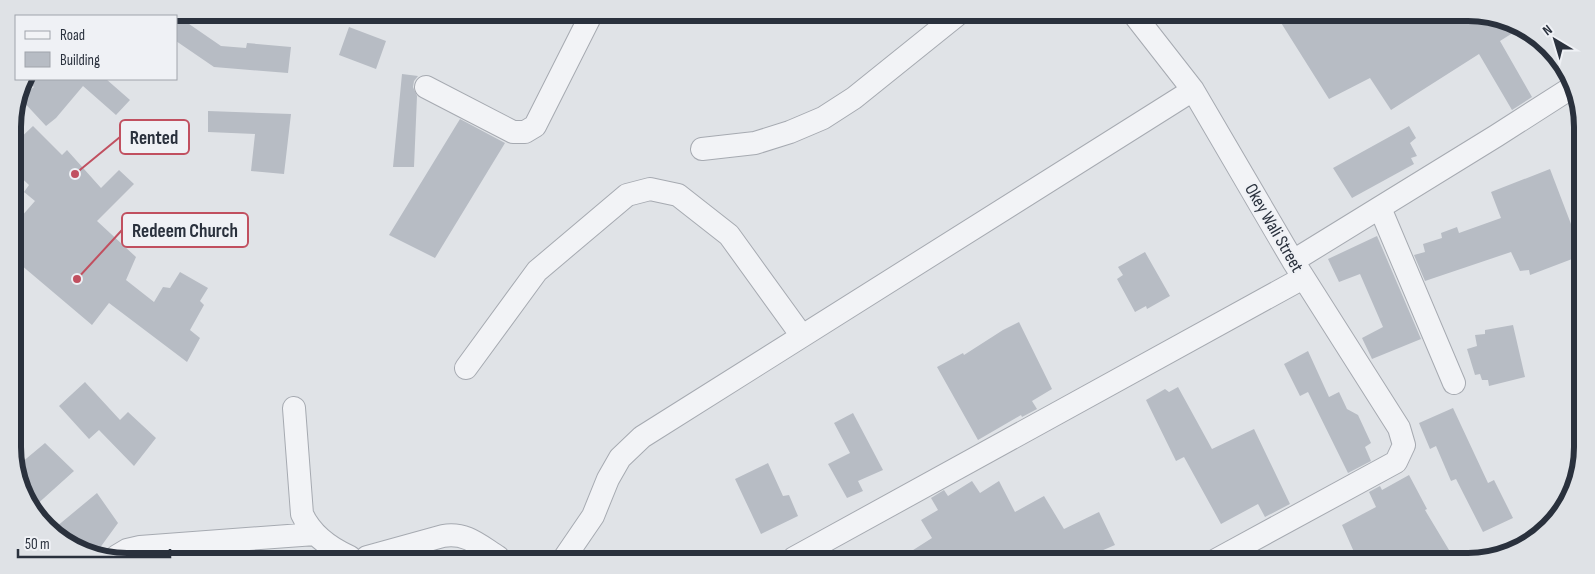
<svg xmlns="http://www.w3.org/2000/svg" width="1595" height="574" font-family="'Sofia Sans Condensed',sans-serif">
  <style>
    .building { fill: #b7bcc4 }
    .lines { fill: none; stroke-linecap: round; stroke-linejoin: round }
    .street-casing { stroke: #a6aab1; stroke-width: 24 }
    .street { stroke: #f2f3f6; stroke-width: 22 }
    .labels { text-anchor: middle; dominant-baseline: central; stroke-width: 4; stroke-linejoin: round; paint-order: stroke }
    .street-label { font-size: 18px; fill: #2a313d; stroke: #eff1f5 }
    .rim { fill: none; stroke: #2a313d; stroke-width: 6 }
    .leader { fill: none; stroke: #c15060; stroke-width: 2 }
    .callout-dot { fill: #c15060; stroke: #eff1f5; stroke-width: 2 }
    .callout { fill: #eff1f5; stroke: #c15060; stroke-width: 2 }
    .callout-label { font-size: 19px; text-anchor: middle; font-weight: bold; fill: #2a313d }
  </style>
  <rect width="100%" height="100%" fill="#e0e3e7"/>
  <path class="building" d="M 176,15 L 221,46 L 246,48 L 247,43 L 291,47 L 288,73 L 214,67 L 176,41 Z
    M 1278,18 L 1504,19 L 1519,29 L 1500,41 L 1532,97 L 1512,110 L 1479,54 L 1391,110 L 1370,78 L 1329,99 Z
    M 349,27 L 386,41 L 376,69 L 339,55 Z
    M 402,74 L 418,76 L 414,81 L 413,87 L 417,96 L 414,167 L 393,167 Z
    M 24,79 L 106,79 L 130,100 L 116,115 L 83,86 L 56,118 L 46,126 L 20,98 L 34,87 Z
    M 208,111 L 291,114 L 284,174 L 251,171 L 255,134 L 208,132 Z
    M 460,119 L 505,143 L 435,258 L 389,235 Z
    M 33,126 L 62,155 L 67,150 L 101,188 L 119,170 L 134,184 L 97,221 L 136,257 L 126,280 L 154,302 L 163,287 L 170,288 L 180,272 L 208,288 L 200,301 L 204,305 L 190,330 L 200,338 L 187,362 L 109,303 L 92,325 L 14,259 L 13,226 L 35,201 L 24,192 L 29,185 L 13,170 L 13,145 Z
    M 1409,126 L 1416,138 L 1410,143 L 1417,156 L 1411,158 L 1414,164 L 1352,198 L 1333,168 Z
    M 1550,169 L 1571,224 L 1580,221 L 1580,256 L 1530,275 L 1529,270 L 1520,271 L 1511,252 L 1425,281 L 1414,255 L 1425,252 L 1423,244 L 1442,238 L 1441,233 L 1457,227 L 1459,233 L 1501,218 L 1491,192 Z
    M 1377,236 L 1421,339 L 1372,359 L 1362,338 L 1383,327 L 1360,274 L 1339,282 L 1328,259 Z
    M 1145,252 L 1170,296 L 1147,309 L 1146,306 L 1135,312 L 1117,279 L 1123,275 L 1118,267 Z
    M 1019,322 L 1052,389 L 1032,401 L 1037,409 L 1022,417 L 1021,415 L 978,440 L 937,367 L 963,353 L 964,355 L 1003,330 Z
    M 1513,325 L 1525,377 L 1489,386 L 1488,380 L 1482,380 L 1480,374 L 1475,375 L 1467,349 L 1477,346 L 1475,335 L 1485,334 L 1485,330 Z
    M 1308,351 L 1329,397 L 1339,392 L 1347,409 L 1358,415 L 1371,443 L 1365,447 L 1371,461 L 1348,473 L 1308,392 L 1300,396 L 1284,364 Z
    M 85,382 L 120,420 L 128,412 L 156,438 L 134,466 L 99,430 L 89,439 L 59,406 Z
    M 1178,387 L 1212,449 L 1254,429 L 1290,504 L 1265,517 L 1258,504 L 1221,524 L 1184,457 L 1176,461 L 1146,400 L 1165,389 L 1169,392 Z
    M 1453,408 L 1488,483 L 1494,480 L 1513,518 L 1483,532 L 1456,479 L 1451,481 L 1436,446 L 1430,449 L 1419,423 Z
    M 853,413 L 883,470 L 858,481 L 863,491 L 847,498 L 828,464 L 850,453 L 834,423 Z
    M 45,443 L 74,471 L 34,507 L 15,468 Z
    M 768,463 L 783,496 L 789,495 L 798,516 L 761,534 L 735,479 Z
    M 1409,475 L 1427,509 L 1425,510 L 1452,555 L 1441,561 L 1358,561 L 1342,525 L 1376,507 L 1369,492 L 1380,486 L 1382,490 Z
    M 972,481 L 980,493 L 999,481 L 1015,512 L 1044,496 L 1064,529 L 1099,512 L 1115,545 L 1101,551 L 1105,560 L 899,559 L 932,538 L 921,520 L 938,510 L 931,498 L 944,490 L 948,496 Z
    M 97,493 L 118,523 L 94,556 L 91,555 L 67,539 L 56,527 Z"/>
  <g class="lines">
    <g class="street-casing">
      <path id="street" d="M 1136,17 L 1193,90 L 1293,261 L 1399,428 L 1404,445 L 1396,462 L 1216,560
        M 426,87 L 513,132 L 525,132 L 535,126 L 591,15
        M 702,149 L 755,143 L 790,132 L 823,118 L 854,98 L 956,16
        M 1380,208 L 1454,383
        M 1293,261 L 1496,136 L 1571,88
        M 466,368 L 537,271 L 627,195 L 650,189 L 678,195 L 729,235 L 802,336
        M 294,408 L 302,514 C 311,534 330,548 350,557
        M 117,556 L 127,550 L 140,547 L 315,534
        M 367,557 L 443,536 C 466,532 479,545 498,557
        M 565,557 L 593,516 L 608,479 L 620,458 L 642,437 L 1193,90
        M 794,558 L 1303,278"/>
    </g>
    <use href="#street" class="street"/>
  </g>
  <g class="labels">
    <g class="street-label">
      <text transform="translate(1274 228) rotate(60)">Okey Wali Street</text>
    </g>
  </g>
  <path d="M0 0H1595V574H0ZM127 21H1468A106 106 0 0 1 1574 127V447A106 106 0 0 1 1468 553H127A106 106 0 0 1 21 447V127A106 106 0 0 1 127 21Z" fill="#dfe2e6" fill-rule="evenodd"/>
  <path class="rim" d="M127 21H1468A106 106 0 0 1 1574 127V447A106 106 0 0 1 1468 553H127A106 106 0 0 1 21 447V127A106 106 0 0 1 127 21Z"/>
  <path class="leader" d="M75 174L120 137M77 279L122 230"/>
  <g class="callout-dot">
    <circle cx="75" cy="174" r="5"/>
    <circle cx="77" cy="279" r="5"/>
  </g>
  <g class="callout">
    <rect x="120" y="120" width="69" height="34" rx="5"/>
    <rect x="122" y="213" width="126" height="34" rx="5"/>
  </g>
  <g class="callout-label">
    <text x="154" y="144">Rented</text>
    <text x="185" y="237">Redeem Church</text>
  </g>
  <rect x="15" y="15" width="162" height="65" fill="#eff1f5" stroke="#a0a4ab"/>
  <rect x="25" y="31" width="25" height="8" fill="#f2f3f6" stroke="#a0a4ab"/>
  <text x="60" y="40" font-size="15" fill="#2a313d">Road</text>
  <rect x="25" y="52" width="25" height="15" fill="#b7bcc4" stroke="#a0a4ab"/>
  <text x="60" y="65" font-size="15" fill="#2a313d">Building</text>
  <g transform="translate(1555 40) rotate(322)" stroke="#eff1f5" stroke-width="4" paint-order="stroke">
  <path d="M0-4L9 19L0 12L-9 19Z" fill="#2a313d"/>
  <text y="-8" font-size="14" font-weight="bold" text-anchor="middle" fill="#2a313d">N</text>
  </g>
  <path d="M18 549v8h152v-8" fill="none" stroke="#2a313d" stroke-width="2.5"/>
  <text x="25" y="549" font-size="15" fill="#2a313d" stroke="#eff1f5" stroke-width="4" paint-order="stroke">50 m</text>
</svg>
